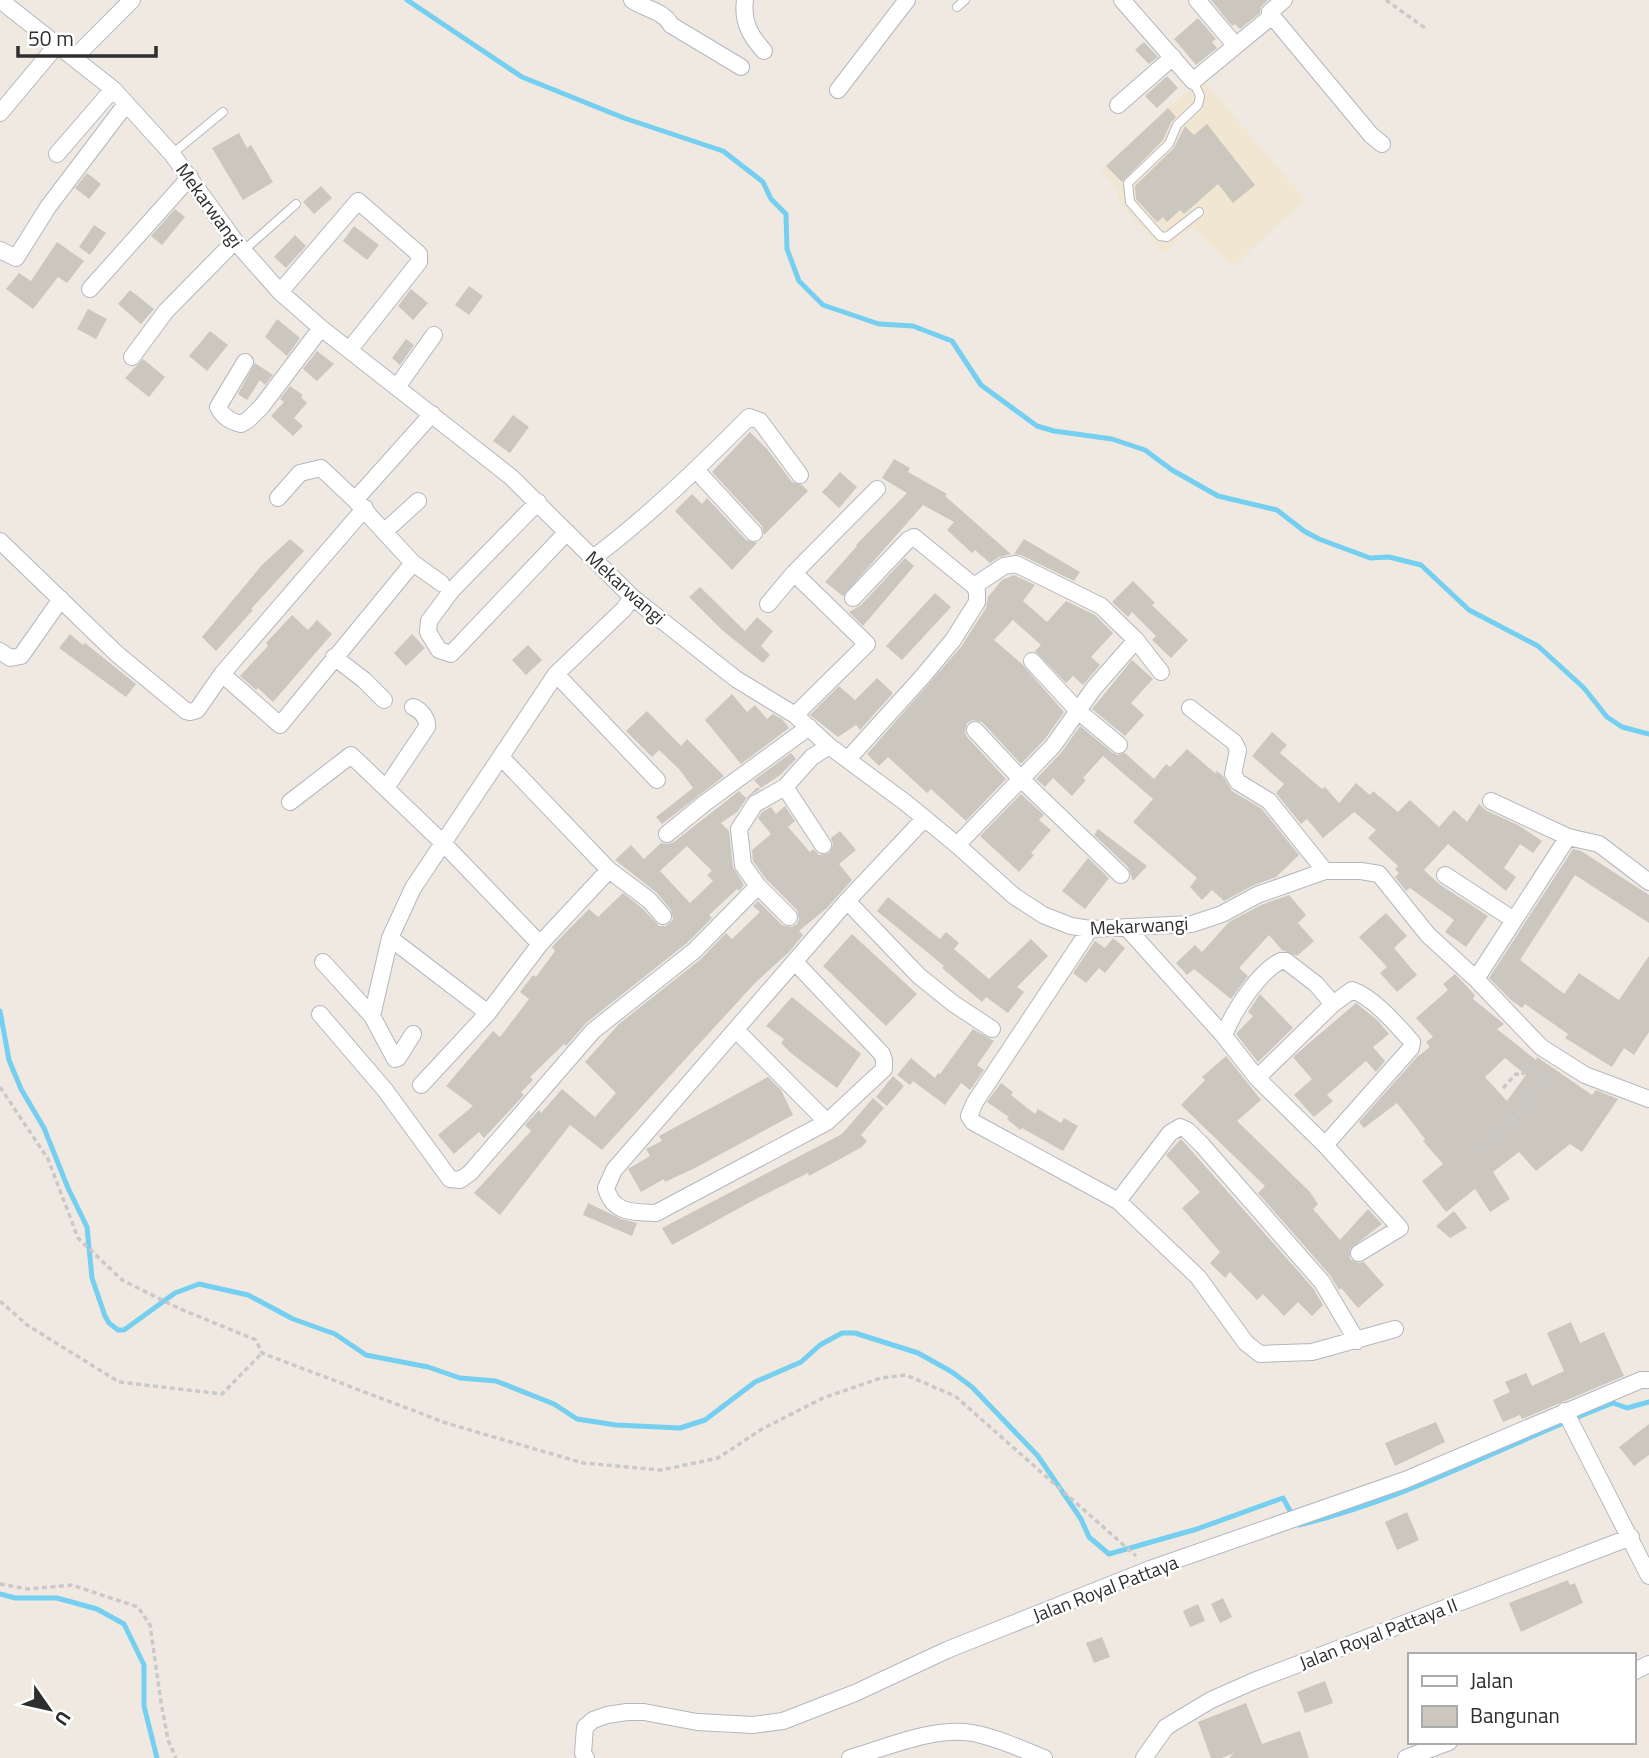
<svg xmlns="http://www.w3.org/2000/svg" width="1649" height="1758" font-family="'Titillium Web',sans-serif">
  <style>
    .education { fill: #f0e6d1 }
    .lines { fill: none; stroke-linecap: round; stroke-linejoin: round }
    .stream { stroke: #75cff0; stroke-width: 5 }
    .building { fill: #cbc7bf; fill-rule: evenodd }
    .service-casing { stroke: #b4b7c1; stroke-width: 10 }
    .minor-casing { stroke: #b4b7c1; stroke-width: 18 }
    .path { stroke: #c9c9c9; stroke-width: 3.5; stroke-dasharray: 5 3.5; stroke-linecap: butt }
    .service { stroke: #fff; stroke-width: 8 }
    .minor { stroke: #fff; stroke-width: 16 }
    .labels { text-anchor: middle; dominant-baseline: central; stroke-width: 5; stroke-linejoin: round; paint-order: stroke }
    .street-label { font-size: 19px; fill: #2e2e2e; stroke: #fff }
  </style>
  <rect width="100%" height="100%" fill="#efe9e1"/>
  <path class="education" d="M 1201,78 L 1305,199 L 1233,267 L 1192,227 L 1164,253 L 1117,199 L 1119,190 L 1101,170 Z"/>
  <g class="lines">
    <path class="stream" d="M 407,0 L 522,77 L 624,118 L 723,151 L 763,182 L 771,199 L 786,214 L 787,249 L 799,281 L 823,305 L 879,324 L 913,326 L 952,341 L 981,385 L 1037,426 L 1054,431 L 1112,439 L 1145,450 L 1172,470 L 1218,496 L 1277,510 L 1304,531 L 1319,539 L 1370,558 L 1389,557 L 1421,565 L 1469,610 L 1538,646 L 1584,688 L 1607,717 L 1622,727 L 1649,734
      M 0,1011 L 9,1060 L 21,1089 L 44,1128 L 68,1188 L 87,1227 L 92,1278 L 105,1316 L 109,1323 L 118,1330 L 124,1330 L 175,1293 L 199,1284 L 248,1295 L 293,1319 L 335,1334 L 366,1355 L 428,1367 L 460,1378 L 496,1381 L 554,1404 L 577,1419 L 616,1425 L 680,1428 L 705,1420 L 755,1382 L 801,1362 L 820,1345 L 842,1333 L 855,1333 L 918,1353 L 952,1372 L 972,1387 L 1038,1456 L 1081,1519 L 1089,1537 L 1109,1554 L 1197,1529 L 1283,1498 L 1294,1518
      M 1299,1525 C 1408,1499 1508,1443 1613,1403 L 1627,1408 L 1649,1402
      M 0,1594 L 15,1598 L 57,1598 L 97,1609 L 124,1624 L 144,1665 L 144,1706 L 157,1758"/>
  </g>
  <path class="building" d="M 1211,0 L 1268,0 L 1261,7 L 1260,13 L 1240,29 L 1235,24 L 1232,26 Z
    M 1198,18 L 1216,39 L 1212,42 L 1217,48 L 1196,65 L 1174,39 Z
    M 1144,42 L 1158,57 L 1149,64 L 1135,50 Z
    M 1167,76 L 1178,88 L 1157,108 L 1145,96 Z
    M 1168,108 L 1176,117 L 1171,122 L 1163,140 L 1122,182 L 1106,166 Z
    M 1207,124 L 1255,185 L 1233,203 L 1218,184 L 1184,214 L 1180,210 L 1167,222 L 1163,217 L 1157,222 L 1136,199 L 1135,186 L 1174,148 L 1185,126 L 1194,135 Z
    M 239,133 L 247,148 L 251,145 L 273,182 L 243,200 L 212,148 Z
    M 87,173 L 101,184 L 89,199 L 75,188 Z
    M 321,186 L 332,198 L 314,214 L 303,202 Z
    M 175,209 L 185,217 L 162,245 L 151,236 Z
    M 94,225 L 106,233 L 90,255 L 79,247 Z
    M 354,226 L 379,245 L 367,260 L 343,241 Z
    M 295,235 L 306,246 L 286,268 L 274,257 Z
    M 57,242 L 84,261 L 67,283 L 58,277 L 33,309 L 6,289 L 19,273 L 31,281 Z
    M 469,286 L 483,296 L 469,315 L 455,305 Z
    M 411,289 L 428,303 L 413,320 L 398,306 Z
    M 130,290 L 154,309 L 141,324 L 118,304 Z
    M 88,309 L 107,319 L 96,339 L 77,329 Z
    M 277,319 L 300,338 L 287,356 L 265,337 Z
    M 210,331 L 228,345 L 207,371 L 189,356 Z
    M 406,339 L 414,345 L 400,365 L 392,358 Z
    M 317,351 L 334,364 L 317,381 L 303,369 Z
    M 143,359 L 165,377 L 149,397 L 125,378 Z
    M 255,363 L 273,375 L 265,385 L 260,380 L 247,400 L 238,394 Z
    M 290,386 L 303,395 L 301,397 L 307,403 L 294,418 L 303,426 L 293,436 L 271,416 L 284,402 L 280,399 Z
    M 513,415 L 529,427 L 510,453 L 493,441 Z
    M 750,432 L 767,449 L 792,482 L 802,485 L 808,491 L 764,535 L 762,526 L 712,472 Z
    M 894,459 L 910,468 L 908,472 L 947,494 L 945,496 L 1011,554 L 999,557 L 990,563 L 975,550 L 972,553 L 947,530 L 954,522 L 923,505 L 843,596 L 825,582 L 857,546 L 856,545 L 907,493 L 882,478 Z
    M 840,472 L 857,487 L 839,508 L 822,492 Z
    M 692,494 L 702,504 L 707,498 L 746,540 L 757,543 L 732,570 L 675,511 Z
    M 290,539 L 304,551 L 251,609 L 253,610 L 216,651 L 202,637 L 262,565 Z
    M 1024,539 L 1080,572 L 1074,581 L 1021,555 L 1014,554 Z
    M 905,558 L 914,566 L 863,626 L 849,612 L 861,605 Z
    M 1014,575 L 1035,585 L 1023,601 L 1047,622 L 1066,601 L 1095,615 L 1113,633 L 1091,657 L 1100,665 L 1083,685 L 1073,676 L 1066,683 L 1035,651 L 1041,645 L 1013,620 L 994,640 L 1022,664 L 1064,712 L 1045,739 L 1021,764 L 982,722 L 973,720 L 967,723 L 965,732 L 967,737 L 1006,779 L 966,821 L 931,789 L 927,793 L 888,757 L 879,766 L 867,754 L 961,647 L 986,608 L 988,597 L 1002,580 Z
    M 1133,581 L 1155,603 L 1152,605 L 1188,640 L 1171,658 L 1152,640 L 1156,636 L 1132,612 L 1128,617 L 1112,602 Z
    M 700,587 L 745,631 L 757,617 L 773,631 L 761,646 L 770,655 L 763,663 L 722,630 L 689,597 Z
    M 935,593 L 951,607 L 902,660 L 886,646 Z
    M 292,615 L 308,630 L 317,620 L 332,634 L 273,702 L 258,688 L 256,690 L 240,676 L 268,646 L 266,643 Z
    M 70,634 L 83,645 L 85,643 L 136,684 L 126,697 L 59,648 Z
    M 412,634 L 425,648 L 406,666 L 394,653 Z
    M 528,645 L 542,660 L 526,675 L 512,660 Z
    M 1132,660 L 1153,679 L 1131,703 L 1144,715 L 1125,736 L 1092,709 Z
    M 877,678 L 893,693 L 860,730 L 856,725 L 838,737 L 810,715 L 839,686 L 855,700 Z
    M 732,694 L 747,712 L 755,705 L 767,719 L 773,714 L 782,719 L 789,728 L 741,764 L 705,720 Z
    M 647,711 L 681,746 L 687,739 L 724,776 L 662,824 L 656,817 L 693,788 L 679,769 L 659,750 L 652,757 L 626,731 Z
    M 1080,726 L 1113,753 L 1118,755 L 1125,753 L 1154,779 L 1166,764 L 1170,767 L 1187,749 L 1215,773 L 1217,771 L 1223,776 L 1232,791 L 1262,809 L 1299,855 L 1276,877 L 1252,886 L 1224,901 L 1212,890 L 1202,900 L 1190,887 L 1197,878 L 1133,822 L 1153,799 L 1103,756 L 1083,778 L 1086,780 L 1072,796 L 1053,778 L 1045,787 L 1036,779 L 1061,753 Z
    M 1272,732 L 1287,745 L 1280,753 L 1322,789 L 1325,787 L 1339,803 L 1356,783 L 1370,795 L 1373,791 L 1398,812 L 1410,800 L 1439,827 L 1454,810 L 1467,822 L 1479,804 L 1487,811 L 1518,825 L 1542,841 L 1533,853 L 1520,844 L 1504,868 L 1516,877 L 1506,891 L 1448,844 L 1424,870 L 1439,884 L 1488,916 L 1466,947 L 1445,932 L 1454,920 L 1410,888 L 1406,891 L 1395,877 L 1399,873 L 1395,869 L 1398,866 L 1368,838 L 1376,830 L 1354,812 L 1323,838 L 1307,819 L 1301,824 L 1276,793 L 1284,784 L 1252,756 Z
    M 791,753 L 796,759 L 779,776 L 761,788 L 754,780 Z
    M 758,787 L 760,789 L 747,798 L 737,812 L 721,823 L 729,831 L 733,867 L 744,885 L 739,891 L 737,889 L 709,915 L 712,918 L 687,943 L 586,1023 L 566,1046 L 564,1044 L 530,1077 L 533,1080 L 521,1092 L 524,1095 L 484,1138 L 479,1132 L 454,1154 L 438,1135 L 473,1106 L 446,1086 L 493,1031 L 500,1037 L 529,999 L 520,992 L 533,975 L 536,977 L 555,951 L 552,947 L 568,930 L 589,909 L 598,917 L 623,893 L 642,908 L 659,926 L 666,926 L 673,920 L 671,910 L 657,893 L 615,860 L 631,845 L 644,859 L 661,843 L 668,844 L 674,842 L 739,791 L 746,798 ZM 687,846 L 712,871 L 707,875 L 713,881 L 690,903 L 660,871 Z
    M 1021,794 L 1044,815 L 1039,820 L 1051,830 L 1031,853 L 1034,855 L 1019,872 L 980,836 Z
    M 785,806 L 795,821 L 788,827 L 810,852 L 813,849 L 819,855 L 829,853 L 833,845 L 831,838 L 840,831 L 856,850 L 839,864 L 852,880 L 827,908 L 799,931 L 803,935 L 789,952 L 755,983 L 602,1150 L 570,1125 L 500,1215 L 474,1193 L 531,1131 L 525,1125 L 539,1110 L 541,1113 L 562,1089 L 595,1117 L 616,1093 L 585,1062 L 619,1024 L 701,959 L 726,933 L 732,939 L 760,912 L 753,906 L 758,901 L 782,925 L 791,927 L 797,924 L 799,919 L 797,910 L 766,879 L 753,861 L 752,850 L 771,834 L 758,818 L 762,812 L 771,807 L 776,814 Z
    M 1098,829 L 1147,866 L 1133,881 L 1128,867 L 1094,835 Z
    M 1573,849 L 1581,851 L 1649,895 L 1649,923 L 1575,875 L 1520,960 L 1564,994 L 1579,973 L 1619,1000 L 1649,956 L 1649,1032 L 1634,1055 L 1624,1048 L 1612,1067 L 1565,1038 L 1568,1034 L 1525,1004 L 1522,1008 L 1511,1000 L 1489,978 Z
    M 1088,858 L 1109,878 L 1085,909 L 1062,891 Z
    M 1289,895 L 1306,915 L 1298,923 L 1314,941 L 1297,956 L 1282,950 L 1269,935 L 1239,968 L 1248,976 L 1231,999 L 1194,969 L 1187,975 L 1176,963 L 1195,945 L 1202,952 L 1229,922 L 1261,905 Z
    M 888,897 L 940,939 L 946,932 L 959,943 L 954,949 L 989,979 L 1031,939 L 1048,956 L 1017,987 L 1024,992 L 1008,1013 L 986,997 L 982,1002 L 942,968 L 944,966 L 877,911 Z
    M 1386,913 L 1407,936 L 1394,948 L 1417,975 L 1397,992 L 1380,973 L 1387,967 L 1359,937 Z
    M 852,934 L 917,994 L 886,1026 L 823,966 Z
    M 1113,938 L 1125,948 L 1105,973 L 1099,968 L 1086,983 L 1073,973 L 1095,941 L 1105,948 Z
    M 1455,974 L 1475,995 L 1473,999 L 1504,1024 L 1497,1029 L 1536,1060 L 1537,1057 L 1592,1095 L 1596,1090 L 1618,1099 L 1582,1152 L 1570,1144 L 1536,1171 L 1519,1152 L 1493,1172 L 1510,1199 L 1490,1212 L 1475,1189 L 1446,1212 L 1422,1181 L 1443,1164 L 1423,1141 L 1425,1139 L 1397,1103 L 1364,1128 L 1359,1122 L 1417,1057 L 1430,1047 L 1426,1042 L 1433,1037 L 1416,1018 L 1448,990 L 1443,984 ZM 1505,1058 L 1526,1075 L 1507,1101 L 1485,1077 Z
    M 1260,994 L 1293,1028 L 1258,1062 L 1236,1034 L 1253,1016 L 1248,1012 Z
    M 792,997 L 861,1054 L 837,1088 L 792,1054 L 781,1043 L 784,1039 L 766,1026 Z
    M 1356,1003 L 1377,1020 L 1389,1034 L 1373,1047 L 1385,1061 L 1376,1072 L 1366,1061 L 1327,1095 L 1333,1101 L 1314,1117 L 1294,1095 L 1312,1079 L 1293,1057 Z
    M 973,1029 L 994,1041 L 977,1065 L 984,1070 L 970,1090 L 961,1083 L 945,1105 L 913,1081 L 910,1085 L 897,1075 L 911,1058 L 935,1078 L 938,1073 L 940,1074 Z
    M 1226,1056 L 1261,1100 L 1237,1121 L 1310,1192 L 1318,1204 L 1313,1209 L 1340,1240 L 1368,1209 L 1382,1224 L 1350,1249 L 1350,1259 L 1359,1263 L 1364,1262 L 1384,1285 L 1358,1308 L 1341,1288 L 1339,1290 L 1330,1275 L 1258,1193 L 1265,1186 L 1181,1105 L 1205,1080 L 1202,1077 Z
    M 893,1076 L 904,1086 L 887,1106 L 876,1097 Z
    M 768,1077 L 781,1090 L 793,1115 L 695,1168 L 665,1182 L 664,1179 L 641,1192 L 628,1169 L 650,1156 L 646,1149 L 662,1141 L 659,1136 Z
    M 1001,1083 L 1013,1092 L 1011,1095 L 1035,1114 L 1038,1109 L 1061,1123 L 1064,1118 L 1078,1126 L 1063,1151 L 1022,1128 L 1020,1130 L 1007,1119 L 1009,1117 L 987,1102 Z
    M 873,1098 L 884,1108 L 861,1135 L 867,1141 L 862,1147 L 809,1176 L 808,1173 L 754,1200 L 672,1245 L 662,1228 L 842,1134 Z
    M 1181,1139 L 1313,1288 L 1323,1305 L 1312,1316 L 1298,1302 L 1284,1316 L 1263,1294 L 1257,1300 L 1230,1272 L 1225,1278 L 1210,1263 L 1220,1252 L 1182,1208 L 1200,1192 L 1166,1155 Z
    M 588,1203 L 621,1219 L 637,1223 L 632,1236 L 583,1215 Z
    M 1454,1211 L 1467,1228 L 1450,1238 L 1436,1226 Z
    M 1571,1322 L 1580,1343 L 1604,1332 L 1624,1376 L 1522,1419 L 1520,1415 L 1503,1422 L 1493,1400 L 1510,1392 L 1505,1382 L 1526,1373 L 1532,1386 L 1564,1371 L 1547,1333 Z
    M 1436,1422 L 1445,1442 L 1395,1466 L 1385,1443 Z
    M 1649,1424 L 1649,1455 L 1634,1466 L 1619,1447 Z
    M 1407,1512 L 1419,1540 L 1397,1550 L 1385,1522 Z
    M 1568,1580 L 1570,1585 L 1575,1583 L 1583,1603 L 1521,1632 L 1509,1603 Z
    M 1223,1598 L 1232,1617 L 1220,1623 L 1211,1604 Z
    M 1198,1604 L 1205,1621 L 1190,1627 L 1183,1611 Z
    M 1102,1637 L 1110,1657 L 1094,1663 L 1086,1643 Z
    M 1325,1681 L 1333,1703 L 1305,1713 L 1297,1692 Z
    M 1246,1703 L 1262,1744 L 1300,1731 L 1309,1758 L 1229,1758 L 1234,1753 L 1222,1758 L 1211,1758 L 1198,1722 Z"/>
  <g class="lines">
    <g class="service-casing">
      <path id="service" d="M 957,7 L 965,0
        M 1193,81 L 1200,96 L 1198,105 L 1177,125 L 1169,144 L 1128,183 L 1130,202 L 1160,236 L 1167,237 L 1199,212
        M 172,154 L 223,112
        M 243,251 L 296,204"/>
    </g>
    <g class="minor-casing">
      <path id="minor" d="M 0,0 L 113,89 L 172,154 L 235,241 L 280,292 L 321,328 L 511,477 L 632,597 L 736,679 L 795,715 L 829,746 L 906,803 L 957,845 L 1014,896 L 1043,915 L 1071,926 L 1090,929 L 1192,924 L 1222,914 L 1257,895 L 1325,871 L 1361,871 L 1379,874 L 1428,935 L 1476,979 L 1541,1047 L 1585,1075 L 1649,1099
        M 632,0 C 644,9 663,10 671,25 L 741,67
        M 745,0 C 742,21 750,36 764,51
        M 1122,0 L 1193,81 L 1272,16 L 1270,12 L 1284,0
        M 1197,0 L 1230,39
        M 1272,16 L 1371,135 L 1382,144
        M 74,58 L 132,0
        M 838,90 L 907,0
        M 1118,105 L 1173,57
        M 0,113 L 57,45
        M 57,154 L 113,89
        M 0,250 L 16,258 L 48,207 L 126,104
        M 90,289 L 190,177
        M 280,292 L 358,201 L 419,254 L 419,262 L 350,349
        M 132,357 L 166,311 L 235,241
        M 245,362 L 218,407 C 223,417 230,421 241,424 L 248,420 L 262,406 L 321,328
        M 397,387 L 434,335
        M 432,414 L 355,500 L 413,563 L 441,583
        M 696,470 L 754,533
        M 278,498 L 300,473 L 321,468 L 355,500
        M 538,502 L 452,590 L 429,621 L 428,632 L 439,650 L 451,654 L 567,532
        M 365,508 L 222,674 L 280,725 L 413,563
        M 385,531 L 418,501
        M 0,541 L 117,654 L 186,711 L 190,712 L 197,710 L 222,674
        M 593,558 C 649,516 699,467 749,417 L 760,421 L 800,475
        M 768,604 L 794,573
        M 1136,640 L 1161,672
        M 0,651 L 10,658 L 21,656 L 61,599
        M 334,657 L 364,680 L 384,700
        M 1032,661 L 1078,711 L 1119,745
        M 556,674 L 657,780
        M 1190,708 L 1234,742 L 1238,750 L 1233,774 L 1238,782 L 1269,801 L 1325,871
        M 795,715 L 867,644 L 794,573 L 877,489
        M 975,730 L 1021,779 L 1121,875
        M 501,757 L 609,870 L 649,900 L 663,916
        M 848,759 L 923,676 L 953,640 L 977,602 L 977,592 L 974,586 L 914,537 L 908,540 L 853,598
        M 785,787 L 823,845
        M 386,788 L 427,727 C 428,719 421,710 413,707
        M 1491,801 L 1568,837 L 1599,844 L 1649,882
        M 290,802 L 351,755 L 443,843 L 540,944
        M 667,834 L 705,803 L 809,727
        M 957,845 L 1053,746 L 1094,688 L 1136,640 L 1101,606 L 1016,564 L 1004,566 L 974,586
        M 1445,875 L 1514,920
        M 758,886 L 789,917
        M 847,901 L 919,976 L 954,1004 L 992,1029
        M 1126,927 L 1224,1036 L 1257,1078 L 1325,1145 L 1400,1228 L 1359,1253
        M 1090,929 L 975,1102 L 969,1116 L 973,1122 L 1118,1201 L 1198,1277 L 1246,1343 L 1260,1354 L 1312,1352 L 1395,1329
        M 390,938 L 488,1013 L 540,944 L 609,870
        M 323,962 L 372,1016
        M 795,962 L 882,1054 L 884,1060 L 884,1069 L 827,1122 L 656,1213 C 633,1212 613,1214 606,1188 L 614,1170 L 847,901 L 924,819
        M 1476,979 L 1568,837
        M 320,1014 L 385,1090 L 450,1179 L 460,1180 L 470,1173 L 593,1031 L 694,951 L 758,886 L 743,865 L 739,829 L 755,804 L 785,787 L 812,757 L 829,746
        M 736,1030 L 827,1122
        M 413,1034 L 398,1058 L 395,1059 L 372,1016 L 390,938 L 413,888 L 556,674 L 624,609 L 632,597
        M 1224,1036 C 1232,1013 1259,971 1281,961 L 1286,961 L 1316,984 L 1333,1004
        M 1257,1078 L 1333,1004 L 1352,990 C 1373,997 1397,1025 1412,1042 L 1411,1048 L 1325,1145
        M 421,1085 L 488,1013
        M 1118,1201 L 1170,1133 L 1180,1127 L 1187,1130 L 1202,1145 L 1322,1282 L 1357,1341
        M 1565,1411 L 1649,1576
        M 1633,1672 L 1649,1664
        M 586,1758 L 583,1753 L 585,1727 L 593,1720 L 607,1715 L 627,1712 L 644,1712 L 697,1722 L 753,1725 L 783,1721 L 855,1693 L 947,1650 L 1150,1569 L 1405,1480 L 1641,1380 L 1649,1380
        M 850,1758 C 885,1748 935,1726 972,1733 C 996,1737 1021,1749 1044,1758
        M 1144,1758 L 1166,1727 L 1211,1700 L 1254,1681 L 1631,1537
        M 1406,1758 L 1449,1742"/>
    </g>
    <path class="path" d="M 1386,0 L 1425,28
      M 0,1087 L 48,1159 L 78,1238 L 122,1280 L 178,1308 L 256,1340 L 262,1353 L 446,1423 L 583,1463 L 661,1470 L 718,1458 L 762,1429 L 823,1398 L 881,1378 L 906,1375 L 955,1396 L 1136,1556
      M 1503,1088 L 1516,1074 L 1522,1075 L 1532,1060
      M 1479,1150 L 1517,1115 L 1548,1072
      M 0,1301 L 27,1325 L 119,1382 L 222,1394 L 262,1353
      M 0,1584 L 28,1589 L 72,1585 L 138,1607 L 150,1625 L 161,1702 L 168,1740 L 176,1758"/>
    <use href="#service" class="service"/>
    <use href="#minor" class="minor"/>
  </g>
  <g class="labels">
    <g class="street-label">
      <text transform="translate(210 205) rotate(54)">Mekarwangi</text>
      <text transform="translate(626 587) rotate(42)">Mekarwangi</text>
      <text transform="translate(1139 925) rotate(-3)">Mekarwangi</text>
      <text transform="translate(1105 1588) rotate(-21)">Jalan Royal Pattaya</text>
      <text transform="translate(1378 1633) rotate(-21)">Jalan Royal Pattaya II</text>
    </g>
  </g>
  <rect x="1408" y="1653" width="228" height="91" fill="#ffffff" stroke="#ababab" stroke-width="2"/>
  <rect x="1422" y="1676" width="35" height="10" fill="#ffffff" stroke="#ababab" stroke-width="2"/>
  <text x="1470" y="1688" font-size="21" fill="#2e2e2e">Jalan</text>
  <rect x="1422" y="1706" width="35" height="21" fill="#cbc7bf" stroke="#ababab" stroke-width="2"/>
  <text x="1470" y="1723" font-size="21" fill="#2e2e2e">Bangunan</text>
  <g transform="translate(49 1709) rotate(124)" stroke="#ffffff" stroke-width="5" paint-order="stroke">
  <path d="M0-5L12 26L0 18L-12 26Z" fill="#2e2e2e"/>
  <text y="-10" font-size="19" font-weight="bold" text-anchor="middle" fill="#2e2e2e">U</text>
  </g>
  <path d="M18 46v10h138v-10" fill="none" stroke="#2e2e2e" stroke-width="3.5"/>
  <text x="28" y="46" font-size="21" fill="#2e2e2e" stroke="#ffffff" stroke-width="5" paint-order="stroke">50 m</text>
</svg>
